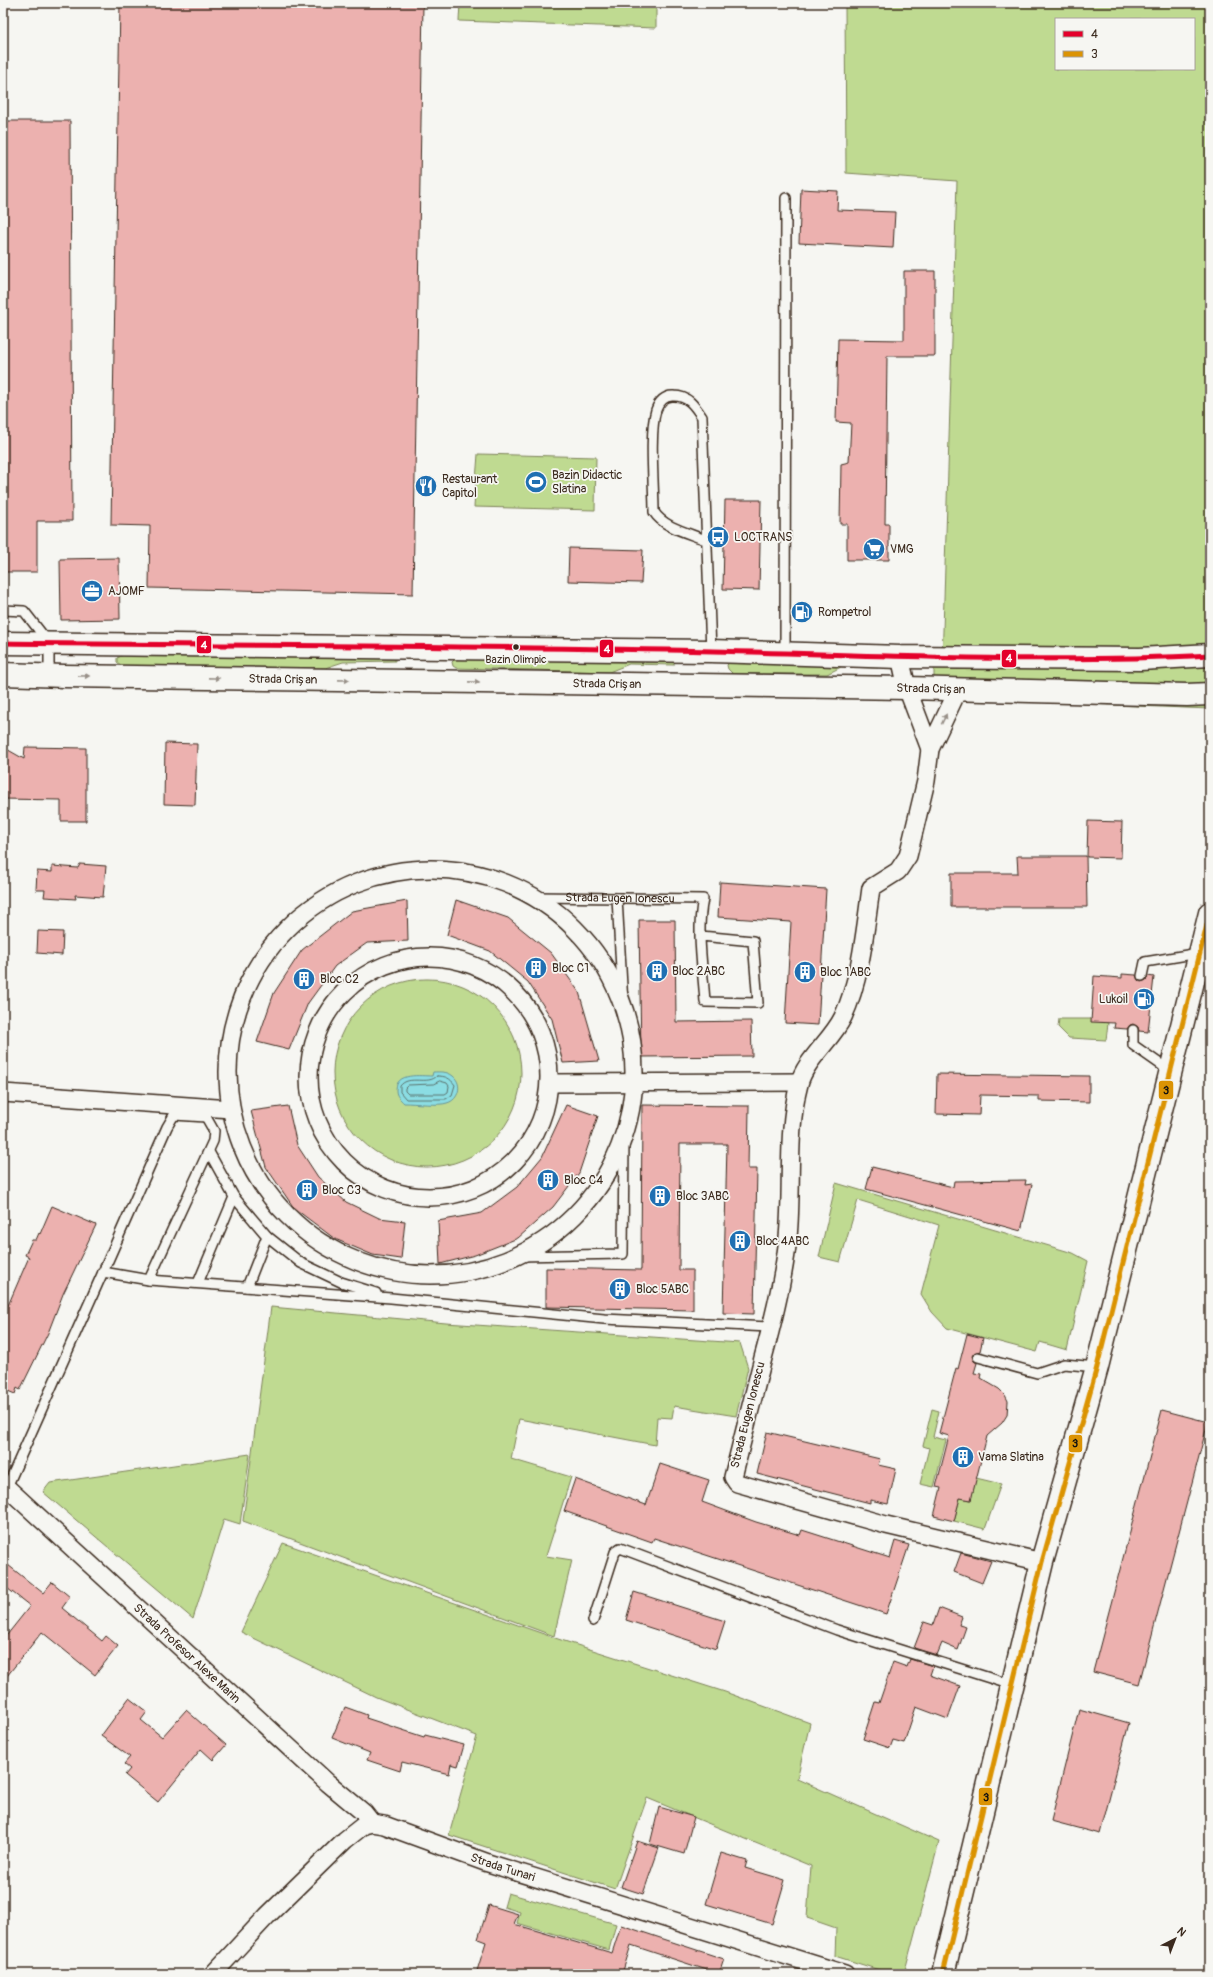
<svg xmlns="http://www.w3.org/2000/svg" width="1213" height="1977" font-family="Pangolin,sans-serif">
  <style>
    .green { fill: #bfda91; stroke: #7d8258; fill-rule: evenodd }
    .water { fill: #8bdde3; stroke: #6b9594 }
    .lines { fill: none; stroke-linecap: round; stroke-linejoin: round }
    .shore { stroke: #5b726d; stroke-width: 1 }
    .building { fill: #ecb1af; stroke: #3b2a1e }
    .service-casing { stroke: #3b2a1e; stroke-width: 12 }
    .minor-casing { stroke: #3b2a1e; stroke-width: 20 }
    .secondary-casing { stroke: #3b2a1e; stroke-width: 25 }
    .service { stroke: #f6f6f2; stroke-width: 9 }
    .minor { stroke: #f6f6f2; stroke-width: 17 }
    .secondary { stroke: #f6f6f2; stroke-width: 22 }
    .bus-1-casing { stroke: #f6f6f2; stroke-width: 8 }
    .bus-2-casing { stroke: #f6f6f2; stroke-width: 8 }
    .bus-1 { stroke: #e4002b; stroke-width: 5 }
    .bus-2 { stroke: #db9304; stroke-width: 5 }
    .oneway { fill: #989088 }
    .bus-dot { fill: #3b2a1e; stroke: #f6f6f2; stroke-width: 1.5 }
    .labels { text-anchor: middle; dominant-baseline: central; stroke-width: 3.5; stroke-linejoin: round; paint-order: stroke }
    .bus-label { font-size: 11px; fill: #3b2a1e; stroke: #f6f6f2 }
    .poi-label { font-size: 12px; fill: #3b2a1e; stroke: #f6f6f2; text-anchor: start }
    .street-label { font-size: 12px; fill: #3b2a1e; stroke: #f6f6f2 }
    .line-badge { stroke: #f6f6f2; stroke-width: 1.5 }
    .badge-label { font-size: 11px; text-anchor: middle; font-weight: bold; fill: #fff }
    .pale-badge-label { font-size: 11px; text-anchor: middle; font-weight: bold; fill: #111 }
  </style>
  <rect width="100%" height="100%" fill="#f6f6f2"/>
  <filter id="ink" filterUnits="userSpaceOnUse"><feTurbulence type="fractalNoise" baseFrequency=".025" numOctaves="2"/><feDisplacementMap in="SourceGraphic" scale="8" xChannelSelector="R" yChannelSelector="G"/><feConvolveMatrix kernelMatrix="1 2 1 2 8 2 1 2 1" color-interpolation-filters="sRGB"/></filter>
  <g filter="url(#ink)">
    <path class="green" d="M 460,3 L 656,3 L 656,28 L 459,21 Z
      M 845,3 L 1210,3 L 1210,709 L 941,698 L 934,678 L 934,663 L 942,663 L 957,181 L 846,173 ZM 1056,19 L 1194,19 L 1194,69 L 1056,69 Z
      M 478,454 L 596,457 L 595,510 L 474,507 Z
      M 124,655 L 395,658 L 395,661 L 343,662 L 325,668 L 122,666 L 117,662 L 117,658 Z
      M 455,659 L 674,662 L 674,665 L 629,664 L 609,672 L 456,668 L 453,666 L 452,662 Z
      M 730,662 L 878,665 L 878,668 L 841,667 L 827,674 L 733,674 L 728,669 L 727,665 Z
      M333 1073a94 94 0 1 1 188 0a94 94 0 1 1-188 0Z
      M 1059,1019 L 1092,1019 L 1108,1023 L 1106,1040 L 1069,1038 L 1058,1027 Z
      M 836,1183 L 1073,1253 L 1088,1261 L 1067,1350 L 1040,1342 L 1037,1352 L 947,1328 L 932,1312 L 921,1294 L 939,1225 L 858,1200 L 840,1262 L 819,1257 Z
      M 271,1307 L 446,1323 L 740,1343 L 748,1368 L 736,1416 L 674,1406 L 672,1418 L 657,1417 L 655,1445 L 519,1419 L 511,1459 L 571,1477 L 546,1556 L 572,1560 L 554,1636 L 243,1521 Z
      M 932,1409 L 939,1411 L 933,1437 L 946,1440 L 934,1487 L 920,1484 L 929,1448 L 923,1446 Z
      M 250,1454 L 240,1524 L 224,1519 L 193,1619 L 43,1492 L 50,1483 Z
      M 976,1478 L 1001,1484 L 985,1529 L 954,1521 L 960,1498 L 971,1500 Z
      M 283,1543 L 558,1639 L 725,1692 L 810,1723 L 797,1779 L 939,1842 L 904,1974 L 892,1974 L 835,1956 L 836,1928 L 807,1918 L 811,1866 L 647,1798 L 615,1889 L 449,1835 L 477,1736 L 376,1697 L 241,1632 Z
      M 508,1893 L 616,1924 L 609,1950 L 517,1923 L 520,1912 L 504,1907 Z"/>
    <path class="water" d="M 433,1072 C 440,1072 447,1071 453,1076 C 463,1084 459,1100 447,1103 C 439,1106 414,1103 404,1103 C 400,1099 396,1096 396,1090 C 396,1072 420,1076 432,1076 Z"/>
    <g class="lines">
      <path class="shore" d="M 437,1076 C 446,1076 450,1078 455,1085 L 452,1095 L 446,1099 L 406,1099 L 400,1092 L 400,1086 C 409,1074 428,1086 437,1076 Z
        M 440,1081 L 447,1083 L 449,1086 L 448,1092 L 445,1094 L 408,1094 L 405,1091 L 405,1088 L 408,1085 L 433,1084 Z"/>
    </g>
    <path class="building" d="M 120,3 L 423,3 L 413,594 L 149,588 L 150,526 L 111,525 Z
      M 3,121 L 70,121 L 72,521 L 37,521 L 37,572 L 3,572 Z
      M 801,189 L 838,191 L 837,210 L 895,212 L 893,248 L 799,243 Z
      M 904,271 L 935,271 L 935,356 L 887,356 L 885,524 L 889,524 L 889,560 L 847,560 L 847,524 L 840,524 L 841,464 L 849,462 L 851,423 L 836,422 L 838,339 L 904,340 Z
      M 725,500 L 761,500 L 759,590 L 723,589 Z
      M 569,548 L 643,550 L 641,583 L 568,581 Z
      M 119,558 L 120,619 L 61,620 L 60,559 Z
      M 165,743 L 197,744 L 195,805 L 164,804 Z
      M 3,747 L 24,759 L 25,747 L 86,748 L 86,821 L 61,821 L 61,800 L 3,799 Z
      M 1088,821 L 1122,822 L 1121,858 L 1087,857 Z
      M 1017,856 L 1086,856 L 1087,907 L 951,907 L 951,873 L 1018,873 Z
      M 80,864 L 106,866 L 103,897 L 75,895 L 76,899 L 44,897 L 45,890 L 36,890 L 37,871 L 52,872 L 52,866 L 78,868 Z
      M 720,882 L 826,889 L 818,1025 L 785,1023 L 791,922 L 718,917 Z
      M 456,900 L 508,918 L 551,953 L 579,992 L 599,1061 L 563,1063 L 552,1019 L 528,982 L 490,951 L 447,935 Z
      M 407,901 L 408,941 L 367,943 L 335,966 L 308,1003 L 289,1050 L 257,1042 L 274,993 L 302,950 L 352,911 Z
      M 639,920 L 675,920 L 676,1022 L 751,1021 L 752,1056 L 641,1057 Z
      M 38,931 L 63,932 L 62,955 L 37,953 Z
      M 1122,974 L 1136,975 L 1138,980 L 1141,982 L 1146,980 L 1148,976 L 1154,977 L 1148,1032 L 1139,1031 L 1138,1027 L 1133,1024 L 1130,1025 L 1127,1029 L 1114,1028 L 1115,1023 L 1091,1022 L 1094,976 L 1122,978 Z
      M 937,1074 L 1089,1076 L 1089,1102 L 1039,1101 L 1039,1096 L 980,1095 L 979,1115 L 936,1114 Z
      M 566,1105 L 598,1116 L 579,1173 L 553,1207 L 518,1238 L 475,1255 L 440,1264 L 438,1221 L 482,1213 L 517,1187 L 542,1157 Z
      M 642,1105 L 749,1106 L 748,1169 L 757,1169 L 754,1314 L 723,1313 L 727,1144 L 680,1144 L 679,1270 L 693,1270 L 693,1310 L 546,1307 L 546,1268 L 641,1270 Z
      M 288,1106 L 297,1145 L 318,1177 L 346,1202 L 379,1218 L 405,1221 L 401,1259 L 373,1255 L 335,1239 L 294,1208 L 266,1167 L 251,1111 Z
      M 872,1167 L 953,1187 L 954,1181 L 1026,1180 L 1025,1185 L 1032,1184 L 1021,1231 L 866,1189 Z
      M 52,1206 L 96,1225 L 63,1294 L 48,1333 L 20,1390 L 17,1388 L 15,1394 L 3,1389 L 3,1317 L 29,1257 L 25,1255 L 32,1240 L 36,1240 L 39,1233 L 40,1234 Z
      M 967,1334 L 983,1338 L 980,1351 L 974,1353 L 972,1356 L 974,1361 L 977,1363 L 974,1373 L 981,1374 L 980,1378 L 999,1389 L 1005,1395 L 1008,1401 L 1007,1415 L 1002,1423 L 987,1436 L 971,1500 L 960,1498 L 954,1521 L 934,1516 L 941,1488 L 936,1487 L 949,1436 L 939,1433 L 956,1368 L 958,1369 Z
      M 1162,1410 L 1208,1422 L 1139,1684 L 1093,1672 Z
      M 767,1432 L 880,1459 L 878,1465 L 896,1469 L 888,1504 L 870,1500 L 870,1503 L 757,1474 Z
      M 660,1464 L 709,1480 L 702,1502 L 756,1522 L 800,1535 L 802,1530 L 890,1558 L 895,1541 L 909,1545 L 886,1614 L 654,1538 L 652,1542 L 564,1511 L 575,1479 L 646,1505 Z
      M 961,1553 L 991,1561 L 982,1583 L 954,1572 Z
      M 3,1561 L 43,1593 L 52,1582 L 70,1597 L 62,1608 L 102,1641 L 106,1636 L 118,1646 L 95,1675 L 42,1632 L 3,1681 L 3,1640 L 30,1606 L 3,1585 Z
      M 634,1592 L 725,1621 L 716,1649 L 626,1620 Z
      M 939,1608 L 962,1617 L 959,1625 L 966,1627 L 958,1650 L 942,1643 L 937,1655 L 914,1648 L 924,1622 L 933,1625 Z
      M 910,1659 L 933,1666 L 930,1675 L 960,1686 L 948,1719 L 916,1707 L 904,1743 L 893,1740 L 890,1748 L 863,1739 L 875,1702 L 879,1703 L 893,1662 L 907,1667 Z
      M 129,1698 L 147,1712 L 141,1720 L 162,1737 L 186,1710 L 226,1745 L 213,1760 L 201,1749 L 158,1802 L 125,1775 L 130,1769 L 124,1764 L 130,1757 L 101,1736 Z
      M 345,1707 L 367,1715 L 366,1718 L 424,1737 L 425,1735 L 464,1745 L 458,1766 L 451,1764 L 449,1774 L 402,1762 L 400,1771 L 367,1760 L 370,1753 L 332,1738 Z
      M 1079,1709 L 1129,1723 L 1100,1834 L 1051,1821 Z
      M 659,1807 L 694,1817 L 684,1854 L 650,1844 Z
      M 637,1841 L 659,1848 L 643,1894 L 621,1887 Z
      M 721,1853 L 747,1861 L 745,1868 L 785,1880 L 772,1924 L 706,1904 Z
      M 489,1905 L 518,1914 L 514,1924 L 612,1953 L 621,1925 L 724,1959 L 719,1974 L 631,1945 L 622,1974 L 476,1974 L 486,1942 L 478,1939 Z"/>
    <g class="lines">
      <g class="service-casing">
        <g id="service">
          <path d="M 706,540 C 689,533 664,528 654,512 C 654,486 649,433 656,410 C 659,402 665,395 674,396 C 688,396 694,405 702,417 L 711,651"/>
          <path d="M 3,610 L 24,611 L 49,643 L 49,675"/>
          <path d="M 785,653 L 786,198"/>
          <path id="s1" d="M 536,897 L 703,899 C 696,931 703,969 705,1002 L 758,1003 L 753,941 L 701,936"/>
          <path d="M 617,898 L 623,1004"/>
          <path d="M 1142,976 L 1145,962 L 1199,953"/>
          <path d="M 1133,1030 L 1133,1045 L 1170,1071"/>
          <path d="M 210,1108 L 206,1117 L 174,1115 L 167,1127 L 103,1272 L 149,1280 L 391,1298 L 604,1319 L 771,1327"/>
          <path d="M 234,1197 L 267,1236 L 247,1287"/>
          <path d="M 267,1236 L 301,1263 L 341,1282 L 376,1293"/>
          <path d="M 520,1256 L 623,1254 L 624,1141"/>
          <path d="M 149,1280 L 213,1141 L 214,1131 L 206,1117"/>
          <path d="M 198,1283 L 234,1197 L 209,1152"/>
          <path d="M 978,1357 L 1037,1373 L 1064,1364 L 1097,1367"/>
          <path d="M 7,1487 L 103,1272"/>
          <path d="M 593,1621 L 615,1552 L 620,1548 L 837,1630 L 1012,1685"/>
        </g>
      </g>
      <g class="minor-casing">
        <g id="minor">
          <path d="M 900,657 L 907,688 L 930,749"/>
          <path d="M 958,690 L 930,749 L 926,781 L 908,856 L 898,871 L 871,888 C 865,931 861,978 843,1017 C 832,1040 805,1060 799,1084 C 786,1133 793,1186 788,1237 C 784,1278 774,1318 763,1358 C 753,1397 743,1437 733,1477 L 737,1483 L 886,1525 L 1042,1562"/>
          <circle cx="431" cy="1072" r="203"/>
          <circle cx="429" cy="1077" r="120"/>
          <path d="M 550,1083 L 799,1082"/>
          <path d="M 3,1093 L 231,1109"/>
          <path id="s2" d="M 3,1484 L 328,1783 L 364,1813 L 372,1823"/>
          <path id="s3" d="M 213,1974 L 267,1916 L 345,1840 L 364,1825 L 372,1823 L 384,1825 L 488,1863 L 845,1974"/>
        </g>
      </g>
      <g class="secondary-casing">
        <g id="secondary">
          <path d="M 3,643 L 711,651 L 900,657 L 1140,659 L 1210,655"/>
          <path id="s4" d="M 3,674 L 64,676 L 907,688 L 1187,695 L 1210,694"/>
          <path d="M 943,1974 L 1042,1562 L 1097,1367 L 1210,913"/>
        </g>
      </g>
      <use href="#service" class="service"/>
      <use href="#minor" class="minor"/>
      <use href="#secondary" class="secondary"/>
      <g class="bus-1-casing">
        <path id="bus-1" d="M 3,643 C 240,646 476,645 713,651 C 878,655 1045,664 1210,655"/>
      </g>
      <g class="bus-2-casing">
        <path id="bus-2" d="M 943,1974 L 1042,1562 L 1097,1367 L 1210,913"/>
      </g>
      <use href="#bus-1" class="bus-1"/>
      <use href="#bus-2" class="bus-2"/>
    </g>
    <defs><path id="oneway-solid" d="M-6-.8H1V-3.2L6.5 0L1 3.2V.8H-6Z"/></defs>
    <g class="oneway">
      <use href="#oneway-solid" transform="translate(84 676) rotate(1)"/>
      <use href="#oneway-solid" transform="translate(214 678) rotate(1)"/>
      <use href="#oneway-solid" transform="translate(344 680) rotate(1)"/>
      <use href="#oneway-solid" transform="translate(474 682) rotate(1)"/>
      <use href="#oneway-solid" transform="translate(944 719) rotate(-64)"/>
    </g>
  </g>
  <defs>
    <g id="stadium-disc" transform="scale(1.15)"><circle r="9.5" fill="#1f6fb2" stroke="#f6f6f2"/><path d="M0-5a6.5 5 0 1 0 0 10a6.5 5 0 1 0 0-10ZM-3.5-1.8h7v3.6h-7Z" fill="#fff"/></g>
    <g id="restaurant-disc" transform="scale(1.15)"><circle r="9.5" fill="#1f6fb2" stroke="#f6f6f2"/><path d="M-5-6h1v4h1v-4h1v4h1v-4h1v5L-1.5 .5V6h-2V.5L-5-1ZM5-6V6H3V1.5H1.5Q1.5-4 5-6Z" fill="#fff"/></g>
    <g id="bus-disc" transform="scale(1.15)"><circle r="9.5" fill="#1f6fb2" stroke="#f6f6f2"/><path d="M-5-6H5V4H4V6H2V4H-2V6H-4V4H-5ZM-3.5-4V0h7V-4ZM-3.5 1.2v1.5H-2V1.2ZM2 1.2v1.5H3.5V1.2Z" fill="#fff"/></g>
    <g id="supermarket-disc" transform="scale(1.15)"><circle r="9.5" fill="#1f6fb2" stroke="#f6f6f2"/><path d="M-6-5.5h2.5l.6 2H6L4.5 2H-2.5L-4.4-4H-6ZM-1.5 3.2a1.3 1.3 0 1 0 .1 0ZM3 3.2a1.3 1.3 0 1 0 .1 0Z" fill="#fff"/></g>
    <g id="office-disc" transform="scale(1.15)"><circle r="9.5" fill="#1f6fb2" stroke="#f6f6f2"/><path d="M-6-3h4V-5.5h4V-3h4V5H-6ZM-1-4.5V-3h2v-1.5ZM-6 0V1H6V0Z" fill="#fff"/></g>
    <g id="fuel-disc" transform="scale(1.15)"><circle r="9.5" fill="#1f6fb2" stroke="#f6f6f2"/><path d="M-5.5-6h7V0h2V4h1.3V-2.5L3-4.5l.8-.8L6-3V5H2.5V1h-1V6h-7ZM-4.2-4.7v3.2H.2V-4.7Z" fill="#fff"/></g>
    <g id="building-disc" transform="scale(1.15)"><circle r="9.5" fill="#1f6fb2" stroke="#f6f6f2"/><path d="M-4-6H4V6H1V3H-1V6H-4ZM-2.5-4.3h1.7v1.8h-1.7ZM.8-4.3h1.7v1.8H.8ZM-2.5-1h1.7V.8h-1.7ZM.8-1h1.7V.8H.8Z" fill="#fff"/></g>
  </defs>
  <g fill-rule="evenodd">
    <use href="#stadium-disc" x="536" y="482"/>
    <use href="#restaurant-disc" x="426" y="486"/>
    <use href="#bus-disc" x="718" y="537"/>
    <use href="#supermarket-disc" x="874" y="549"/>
    <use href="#office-disc" x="92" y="591"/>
    <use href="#fuel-disc" x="802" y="612"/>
    <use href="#building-disc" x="536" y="968"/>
    <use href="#building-disc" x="657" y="971"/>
    <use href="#building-disc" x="805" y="972"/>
    <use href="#building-disc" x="304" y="979"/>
    <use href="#fuel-disc" x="1144" y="999"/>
    <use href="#building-disc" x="548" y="1180"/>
    <use href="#building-disc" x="307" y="1190"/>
    <use href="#building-disc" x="660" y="1196"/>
    <use href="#building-disc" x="740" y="1241"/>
    <use href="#building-disc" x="620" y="1289"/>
    <use href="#building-disc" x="963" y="1457"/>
  </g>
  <circle class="bus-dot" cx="516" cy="647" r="3.5"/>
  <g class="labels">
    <g class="bus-label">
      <text x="516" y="659">Bazin Olimpic</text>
    </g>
    <g class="poi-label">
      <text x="552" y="475">Bazin Didactic<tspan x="552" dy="14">Slatina</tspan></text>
      <text x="442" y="479">Restaurant<tspan x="442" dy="14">Capitol</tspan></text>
      <text x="734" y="537">LOCTRANS</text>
      <text x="890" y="549">VMG</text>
      <text x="108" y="591">AJOMF</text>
      <text x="818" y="612">Rompetrol</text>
      <text x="552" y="968">Bloc C1</text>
      <text x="672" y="971">Bloc 2ABC</text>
      <text x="820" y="972">Bloc 1ABC</text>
      <text x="320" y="979">Bloc C2</text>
      <text x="1128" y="999" text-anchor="end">Lukoil</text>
      <text x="564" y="1180">Bloc C4</text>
      <text x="322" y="1190">Bloc C3</text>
      <text x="676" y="1196">Bloc 3ABC</text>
      <text x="756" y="1241">Bloc 4ABC</text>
      <text x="636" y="1289">Bloc 5ABC</text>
      <text x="978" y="1457">Vama Slatina</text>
    </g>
    <g class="street-label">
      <text stroke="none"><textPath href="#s4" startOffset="280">Strada Crișan</textPath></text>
      <text stroke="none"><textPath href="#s4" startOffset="604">Strada Crișan</textPath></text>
      <text stroke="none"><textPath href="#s4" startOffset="928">Strada Crișan</textPath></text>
      <text stroke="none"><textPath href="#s1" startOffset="84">Strada Eugen Ionescu</textPath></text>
      <text transform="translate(748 1415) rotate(-76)">Strada Eugen Ionescu</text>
      <text stroke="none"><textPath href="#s2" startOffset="250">Strada Profesor Alexe Marin</textPath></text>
      <text stroke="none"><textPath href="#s3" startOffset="359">Strada Tunari</textPath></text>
    </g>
  </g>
  <g class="line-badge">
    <rect x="196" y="635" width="16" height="19" rx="4" fill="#e4002b"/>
    <rect x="599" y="639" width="15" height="19" rx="4" fill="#e4002b"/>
    <rect x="1001" y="649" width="16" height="19" rx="4" fill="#e4002b"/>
    <rect x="1158" y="1080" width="16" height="20" rx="4" fill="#db9304"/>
    <rect x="1068" y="1434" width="15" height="19" rx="4" fill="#db9304"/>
    <rect x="978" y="1787" width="15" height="19" rx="4" fill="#db9304"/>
  </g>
  <g class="badge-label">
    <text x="204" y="649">4</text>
    <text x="607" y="653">4</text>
    <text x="1009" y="662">4</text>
  </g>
  <g class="pale-badge-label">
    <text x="1166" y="1094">3</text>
    <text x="1075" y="1447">3</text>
    <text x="986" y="1801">3</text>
  </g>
  <rect width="1213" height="1977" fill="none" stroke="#f6f6f2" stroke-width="16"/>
  <rect x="8" y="8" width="1197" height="1961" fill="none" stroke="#3b2a1e" stroke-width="1.5" filter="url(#ink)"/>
  <rect x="1055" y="18" width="140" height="52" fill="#f6f6f2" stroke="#aba49d"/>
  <rect x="1063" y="31" width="20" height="6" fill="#e4002b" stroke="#aba49d"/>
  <text x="1091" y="38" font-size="12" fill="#3b2a1e">4</text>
  <rect x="1063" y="51" width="20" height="6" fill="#db9304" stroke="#aba49d"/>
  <text x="1091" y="58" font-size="12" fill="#3b2a1e">3</text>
  <g transform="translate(1175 1939) rotate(42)" stroke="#f6f6f2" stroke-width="3" paint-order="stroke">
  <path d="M0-3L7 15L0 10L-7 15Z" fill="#3b2a1e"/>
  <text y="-6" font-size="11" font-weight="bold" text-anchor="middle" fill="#3b2a1e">N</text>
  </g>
</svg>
